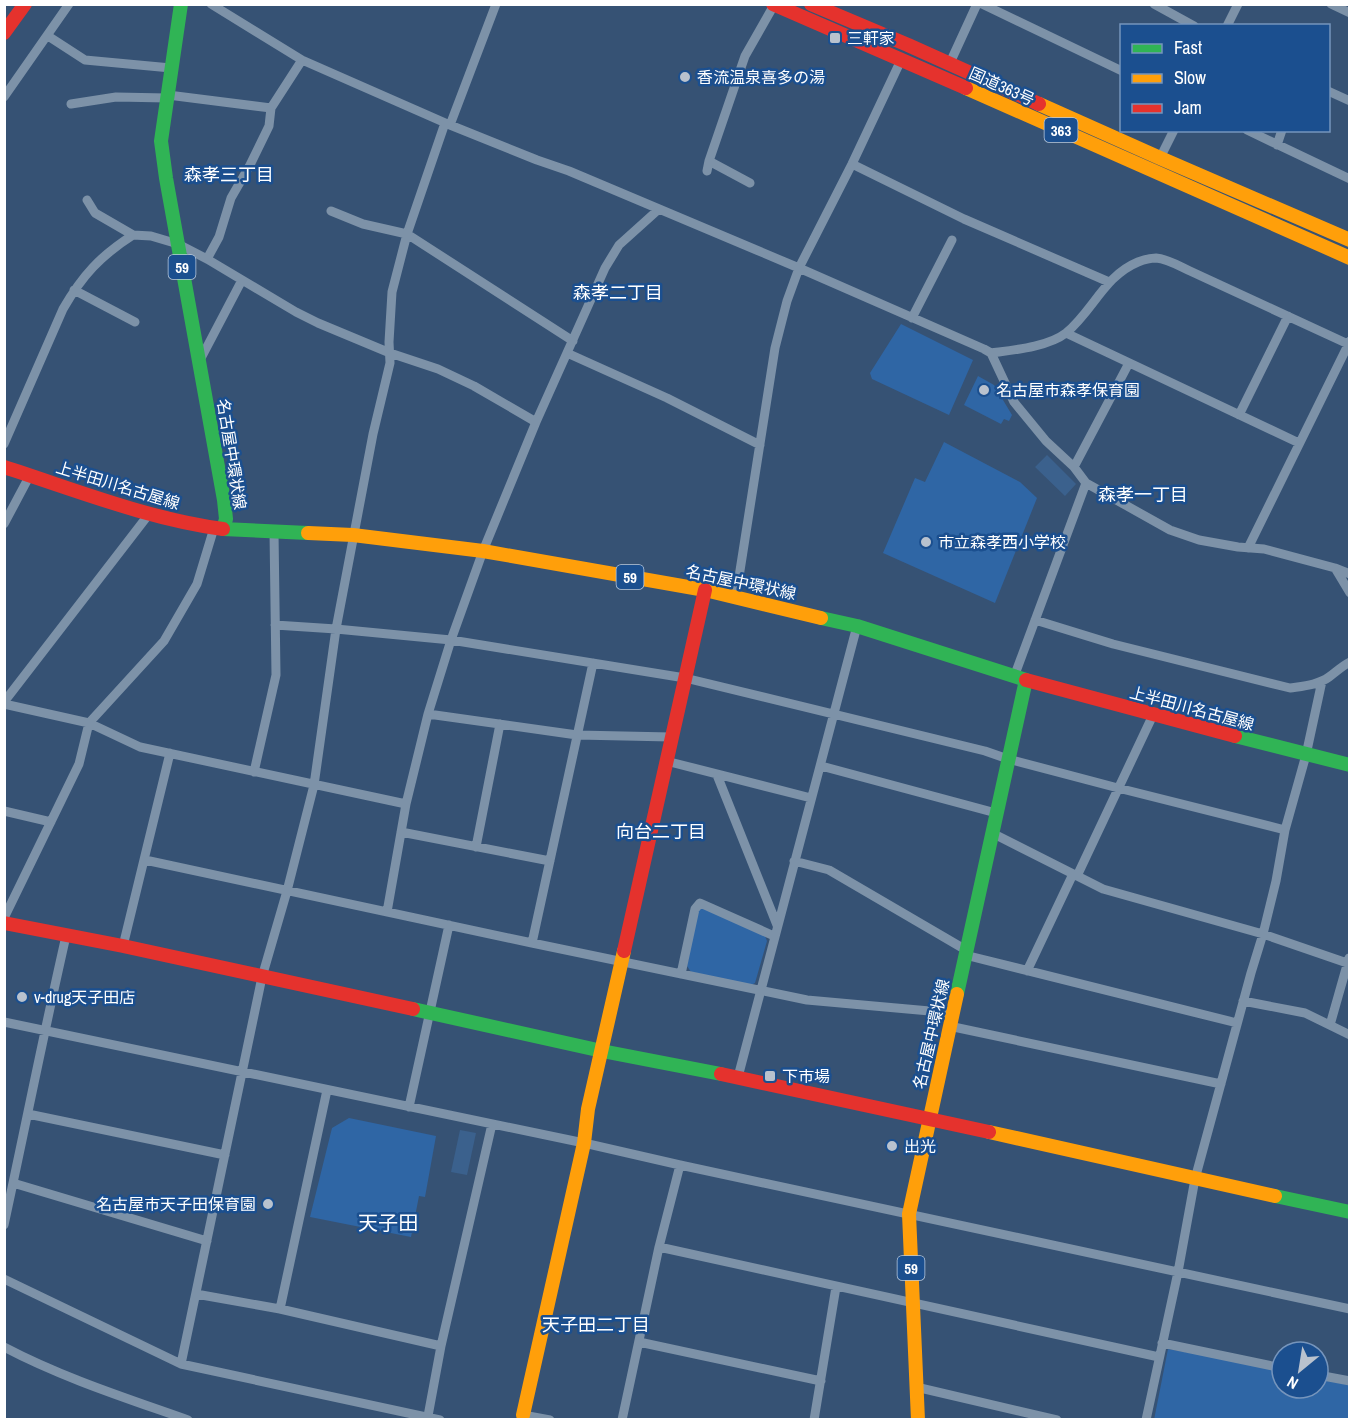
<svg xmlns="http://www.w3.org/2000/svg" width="1354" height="1424" font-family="'Archivo Narrow','Noto Sans JP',sans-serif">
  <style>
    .green { fill: #2f66a5 }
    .water { fill: #3b618d }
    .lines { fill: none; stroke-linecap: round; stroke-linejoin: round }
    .street { stroke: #7d92a8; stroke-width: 9 }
    .fast { stroke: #30b455; stroke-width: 14 }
    .slow { stroke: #ff9f0a; stroke-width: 14 }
    .jam { stroke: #e5322d; stroke-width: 14 }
    .poi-dot { fill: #b9c2ce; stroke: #1b4f8f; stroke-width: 2 }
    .labels { text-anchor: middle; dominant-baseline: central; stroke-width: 5; stroke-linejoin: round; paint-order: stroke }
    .shield { fill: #1b4f8f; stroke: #bbcadd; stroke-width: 1.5 }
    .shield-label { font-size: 15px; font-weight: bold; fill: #fff }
    .poi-label { font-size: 16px; fill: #fff; stroke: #1b4f8f; text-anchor: start }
    .street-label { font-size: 16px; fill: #fff; stroke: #1b4f8f }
    .neighbourhood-label { font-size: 18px; fill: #fff; stroke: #1b4f8f }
    .quarter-label { font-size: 20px; fill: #fff; stroke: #1b4f8f }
  </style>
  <rect width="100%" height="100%" fill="#365274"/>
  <path class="green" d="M 901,324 L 973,360 L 949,415 L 872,379 L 870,373 Z
    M 978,376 L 994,385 L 1012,415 L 1009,421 L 1004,419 L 1001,424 L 964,405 Z
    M 944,442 L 1020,482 L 1037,498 L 995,603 L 883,553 L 915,478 L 925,482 Z
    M 703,907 L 765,936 L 767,941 L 755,983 L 751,985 L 691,972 L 687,966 L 698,910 Z
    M 349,1118 L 436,1136 L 425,1197 L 419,1196 L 411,1237 L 310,1217 L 332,1128 Z
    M 1168,1349 L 1282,1369 L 1282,1388 L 1318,1388 L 1318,1376 L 1349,1383 L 1349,1419 L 1154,1420 Z"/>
  <path class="water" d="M 1047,455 L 1076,484 L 1065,496 L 1035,467 Z
    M 460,1130 L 476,1133 L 467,1175 L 451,1172 Z"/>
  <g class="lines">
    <path class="street" d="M 211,4 L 302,60 L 450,125 L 537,160 L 569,171 L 799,268 L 984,349 L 991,353 L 1014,402 L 1046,441 L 1074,467 L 1086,483 L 1170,530 L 1199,540 L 1238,547 L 1264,549 L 1335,568 L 1350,574
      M 982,4 L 1122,71
      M 1154,4 L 1194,26
      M 1331,4 L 1350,13
      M 1227,26 L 1238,4
      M 48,36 L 85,60 L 171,68
      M 949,65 L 977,4
      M 1328,91 L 1350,101
      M 168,95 L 271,108
      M 4,97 L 69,4
      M 71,104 L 116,97 L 167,98
      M 450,125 L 496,4
      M 1247,130 L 1350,179
      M 1277,145 L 1282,130
      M 1160,158 L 1174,130
      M 709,161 L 750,183
      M 852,164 L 964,219 L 1109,282
      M 707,171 L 709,161 L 745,56 L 774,5
      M 87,200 L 95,213 L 133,235 L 151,236 L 178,244 L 207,259 L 296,312 L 318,323 L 390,353 L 438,369 L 474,386 L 536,422
      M 331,211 L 363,224 L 407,234 L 573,341
      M 207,259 L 219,237 L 231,198 L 250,165 L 269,126 L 271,108 L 302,60
      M 74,290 L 135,322
      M 912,318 L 952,240
      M 1066,333 L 1299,443
      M 567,353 L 667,398 L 760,445
      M 991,353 C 1013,350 1048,347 1066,333 C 1093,311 1104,276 1138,262 C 1143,260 1150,258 1156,258 C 1168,259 1179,266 1190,271 L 1348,344
      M 199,362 L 242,280
      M 1239,415 L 1288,316
      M 4,444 L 63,309 C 82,276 100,256 133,235
      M 1074,467 L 1129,363
      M 4,524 L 30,475
      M 1248,548 L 1350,341
      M 1335,568 L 1350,593
      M 736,596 L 775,348 L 787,301 L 799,268 L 802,262 L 852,164 L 902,58
      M 1035,620 L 1113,644 L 1290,688 C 1303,686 1318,685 1329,677 C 1336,672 1342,666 1350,662
      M 275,625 L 336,629 L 451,640 L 685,678 L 985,751 L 1008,759 L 1118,788 L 1285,830
      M 1014,677 L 1086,483
      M 4,702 L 149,514
      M 4,704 L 89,723 L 140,747 L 406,804
      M 428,714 L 577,735 L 671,737
      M 666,761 L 811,798
      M 821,766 L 996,813
      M 254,772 L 276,675 L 274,532
      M 717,775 L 777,925
      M 4,811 L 51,822
      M 401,832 L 550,861
      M 992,833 L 1103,889 L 1263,934 L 1350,964
      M 476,847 L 500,724
      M 145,860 L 532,943 L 807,1000 L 952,1013
      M 794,861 L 829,870 L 966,950
      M 1077,876 L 1153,715
      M 387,912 L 406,804 L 428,714 L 451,640 L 483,551 L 536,422 L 605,268 L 619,245 L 659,209
      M 4,918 L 79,764 L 89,723 L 164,641 L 197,584 L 214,528
      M 532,943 L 593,663
      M 123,946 L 170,753
      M 965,955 L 1237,1023
      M 1027,971 L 1073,874
      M 681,974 L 695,909 L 700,903 L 774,936
      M 1243,1001 L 1305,1013 L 1350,1035
      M 4,1022 L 584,1143 L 680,1165 L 1350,1309
      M 1330,1025 L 1349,958
      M 949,1026 L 1221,1084
      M 738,1077 L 857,626
      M 409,1107 L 449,925
      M 28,1114 L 225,1155
      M 13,1183 L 207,1241
      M 4,1225 C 25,1128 44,1032 66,936
      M 659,1247 C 825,1285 992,1320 1159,1357
      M 4,1279 L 181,1364 L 440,1420
      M 196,1294 L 280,1309 L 441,1346
      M 280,1309 L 327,1090
      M 639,1342 L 821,1381
      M 1162,1343 L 1282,1368
      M 4,1347 C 63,1378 126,1398 188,1420
      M 181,1364 L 262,977 L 287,891 L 314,785 L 336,629 L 373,434 L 390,363 L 389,342 L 392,292 L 407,234 L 445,123
      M 1318,1375 L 1350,1381
      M 916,1387 L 1057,1420
      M 428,1416 L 441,1346 L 492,1124
      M 522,1418 L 523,1415 L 550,1420
      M 622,1420 L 659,1247 L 680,1165
      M 814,1420 L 836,1287
      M 1146,1420 L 1178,1272 L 1195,1179 L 1251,973 L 1263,934 L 1276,881 L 1285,830 L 1306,755 L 1322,681"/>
    <path class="fast" d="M 181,4 L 161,141 L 166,178 L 224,500 L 226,519 L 223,529 L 308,533
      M 821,618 L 857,626 L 1026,680 L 957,994
      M 1235,736 L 1350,765
      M 413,1009 L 602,1051 L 721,1074
      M 1275,1196 L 1350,1212"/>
    <path class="slow" d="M 966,88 L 1350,258
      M 1039,104 L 1160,158 L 1350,240
      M 308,533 L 353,535 L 483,551 L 705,590 L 821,618
      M 989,1132 L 1275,1196
      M 523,1415 L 584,1143 L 588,1109 L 624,951
      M 918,1420 L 909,1214 L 957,994"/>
    <path class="jam" d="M 773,4 L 966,88
      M 811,4 L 908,45 L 1039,104
      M 4,33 L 25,4
      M 4,467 C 76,490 148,519 223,529
      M 1026,680 L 1235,736
      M 4,923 L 123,946 L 413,1009
      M 624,951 L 705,590
      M 721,1074 L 989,1132"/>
  </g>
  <g class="poi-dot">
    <rect x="829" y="32" width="12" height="12" rx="3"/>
    <circle cx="685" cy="77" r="6"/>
    <circle cx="984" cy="390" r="6"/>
    <circle cx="926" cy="542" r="6"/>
    <circle cx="22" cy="997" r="6"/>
    <rect x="764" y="1070" width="12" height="12" rx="3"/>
    <circle cx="892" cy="1146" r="6"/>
    <circle cx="268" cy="1204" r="6"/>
  </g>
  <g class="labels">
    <g class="shield">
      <rect x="1044.5" y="118" width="33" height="24" rx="4.5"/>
      <rect x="168.5" y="255" width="27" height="24" rx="4.5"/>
      <rect x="616.5" y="565" width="27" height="24" rx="4.5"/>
      <rect x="897.5" y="1256" width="27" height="24" rx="4.5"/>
    </g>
    <g class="shield-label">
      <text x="1061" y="130">363</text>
      <text x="182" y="267">59</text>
      <text x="630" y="577">59</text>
      <text x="911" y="1268">59</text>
    </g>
    <g class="poi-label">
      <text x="847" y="38">三軒家</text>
      <text x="697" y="77">香流温泉喜多の湯</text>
      <text x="996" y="390">名古屋市森孝保育園</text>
      <text x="938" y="542">市立森孝西小学校</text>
      <text x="34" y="997">v-drug天子田店</text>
      <text x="782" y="1076">下市場</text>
      <text x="904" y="1146">出光</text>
      <text x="256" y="1204" text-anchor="end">名古屋市天子田保育園</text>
    </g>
    <g class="street-label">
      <text transform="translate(1002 86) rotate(24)">国道363号</text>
      <text transform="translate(232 454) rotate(81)">名古屋中環状線</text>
      <text transform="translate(118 485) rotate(17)">上半田川名古屋線</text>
      <text transform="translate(741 582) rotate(12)">名古屋中環状線</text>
      <text transform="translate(1192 708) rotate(15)">上半田川名古屋線</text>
      <text transform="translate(931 1034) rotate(-77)">名古屋中環状線</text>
    </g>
    <g class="neighbourhood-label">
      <text x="229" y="174">森孝三丁目</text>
      <text x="618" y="292">森孝二丁目</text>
      <text x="1143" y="494">森孝一丁目</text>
      <text x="661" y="831">向台二丁目</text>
      <text x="596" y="1324">天子田二丁目</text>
    </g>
    <g class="quarter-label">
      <text x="388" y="1222">天子田</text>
    </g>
  </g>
  <rect width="1354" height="1424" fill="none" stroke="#ffffff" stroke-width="12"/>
  <rect x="1120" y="24" width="210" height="108" fill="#1b4f8f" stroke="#7695bc" stroke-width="1.5"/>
  <rect x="1132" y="44" width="30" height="9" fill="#30b455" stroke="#7695bc" stroke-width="1.5"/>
  <text x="1174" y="54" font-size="18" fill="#ffffff">Fast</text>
  <rect x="1132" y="74" width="30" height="9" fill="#ff9f0a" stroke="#7695bc" stroke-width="1.5"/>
  <text x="1174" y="84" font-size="18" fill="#ffffff">Slow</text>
  <rect x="1132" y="104" width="30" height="9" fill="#e5322d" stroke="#7695bc" stroke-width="1.5"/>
  <text x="1174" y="114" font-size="18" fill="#ffffff">Jam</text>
  <g transform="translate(1300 1370) rotate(210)"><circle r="28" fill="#1b4f8f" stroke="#7695bc" stroke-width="1.5"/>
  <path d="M0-4.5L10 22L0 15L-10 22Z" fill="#b9c2ce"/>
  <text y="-9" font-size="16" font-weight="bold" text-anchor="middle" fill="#ffffff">N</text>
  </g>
</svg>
